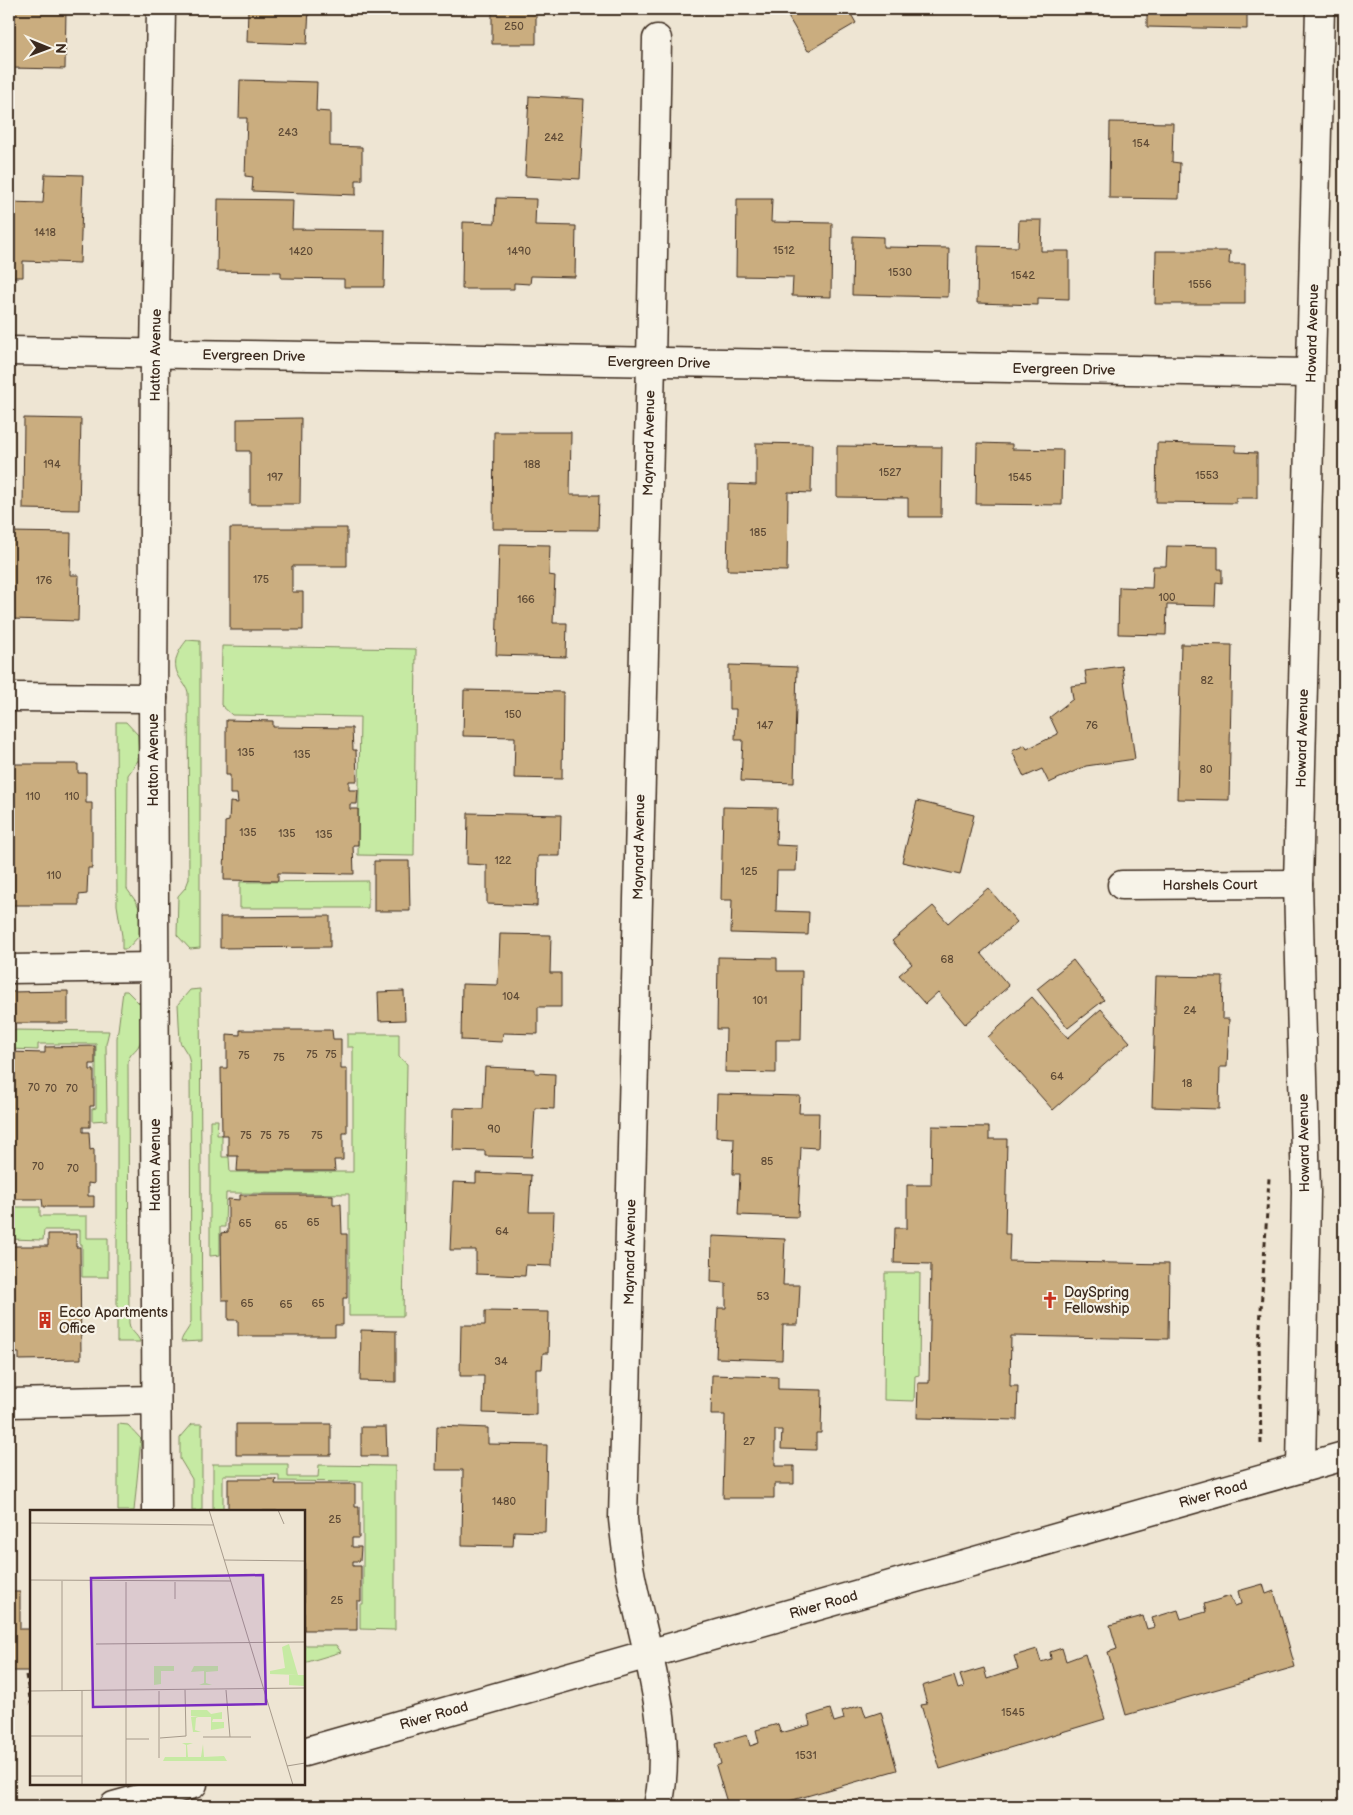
<svg xmlns="http://www.w3.org/2000/svg" width="1353" height="1815" font-family="'Balsamiq Sans',sans-serif">
  <style>
    .green { fill: #c6eaa3; stroke: #808a60 }
    .building { fill: #caad7f; stroke: #3b2a1e }
    .lines { fill: none; stroke-linecap: round; stroke-linejoin: round }
    .street-casing { stroke: #3b2a1e; stroke-width: 31 }
    .secondary-casing { stroke: #3b2a1e; stroke-width: 31 }
    .primary-casing { stroke: #3b2a1e; stroke-width: 31 }
    .path { stroke: #3b2a1e; stroke-width: 3; stroke-dasharray: 5 4; stroke-linecap: butt }
    .street { stroke: #f7f3e8; stroke-width: 28 }
    .secondary { stroke: #f7f3e8; stroke-width: 28 }
    .primary { stroke: #f7f3e8; stroke-width: 28 }
    .labels { text-anchor: middle; dominant-baseline: central; stroke-width: 4.5; stroke-linejoin: round; paint-order: stroke }
    .number-label { font-size: 11px; fill: #5f4b36 }
    .street-label { font-size: 14px; fill: #3b2a1e; stroke: #f7f3e8 }
    .poi-label { font-size: 14px; fill: #3b2a1e; stroke: #f7f3e8; text-anchor: start }
    .inset-road { fill: none; stroke: #a69a8b; stroke-width: 1 }
    .view { fill: #7b2cbf; fill-opacity: 0.15; stroke: #7b2cbf; stroke-width: 2.5 }
    .inset-edge { fill: none; stroke: #3b2a1e; stroke-width: 2.5 }
  </style>
  <rect width="100%" height="100%" fill="#eee5d3"/>
  <filter id="ink" filterUnits="userSpaceOnUse"><feTurbulence type="fractalNoise" baseFrequency=".02" numOctaves="2"/><feDisplacementMap in="SourceGraphic" scale="10" xChannelSelector="R" yChannelSelector="G"/><feConvolveMatrix kernelMatrix="1 2 1 2 8 2 1 2 1" color-interpolation-filters="sRGB"/></filter>
  <g filter="url(#ink)">
    <path class="green" d="M 187,640 L 200,641 L 200,948 L 190,949 L 177,935 L 178,896 L 186,887 L 189,879 L 188,692 C 187,687 183,683 180,678 C 171,664 177,652 187,640 Z
      M 222,646 L 416,649 L 414,856 L 358,855 L 360,717 L 232,715 L 221,705 Z
      M 116,722 L 126,722 L 138,735 L 139,759 L 128,775 L 127,889 L 137,903 L 140,911 L 140,935 L 127,949 L 122,949 L 122,936 L 117,905 Z
      M 368,881 L 368,908 L 240,908 L 240,882 Z
      M 200,989 L 202,1341 L 181,1342 C 182,1335 189,1330 191,1322 L 190,1064 L 188,1055 L 180,1042 L 178,1004 L 190,990 Z
      M 123,991 L 127,991 L 140,1004 C 140,1014 143,1036 139,1045 C 136,1051 130,1053 128,1061 L 129,1323 C 130,1332 138,1334 140,1342 L 117,1342 L 117,1038 Z
      M 9,1030 L 109,1031 L 106,1044 L 107,1120 L 92,1121 L 92,1109 L 96,1108 L 96,1044 L 38,1044 L 38,1050 L 9,1049 Z
      M 347,1034 L 399,1034 L 399,1057 L 407,1064 L 403,1316 L 349,1316 L 349,1194 L 226,1193 L 225,1227 L 220,1227 L 220,1255 L 210,1256 L 210,1120 L 218,1120 L 217,1135 L 222,1135 L 222,1157 L 229,1157 L 230,1172 L 353,1172 L 353,1047 L 347,1047 Z
      M 9,1207 L 40,1207 L 40,1216 L 87,1216 L 87,1238 L 108,1238 L 108,1277 L 82,1277 L 82,1244 L 80,1244 L 80,1230 L 44,1230 L 43,1240 L 9,1239 Z
      M 885,1273 L 920,1273 L 919,1375 L 915,1376 L 914,1401 L 884,1400 Z
      M 118,1424 L 128,1425 L 141,1439 L 134,1511 L 118,1511 Z
      M 192,1424 L 202,1424 L 202,1511 L 192,1511 L 192,1479 L 180,1459 L 180,1438 Z
      M 213,1464 L 288,1464 L 288,1477 L 318,1477 L 319,1465 L 395,1466 L 395,1630 L 360,1629 L 360,1604 L 363,1604 L 363,1482 L 279,1481 L 279,1475 L 223,1475 L 223,1511 L 213,1511 Z
      M 304,1645 L 336,1645 L 341,1652 L 304,1663 Z"/>
    <path class="building" d="M 9,9 L 66,9 L 65,69 L 9,68 Z
      M 248,9 L 309,9 L 307,44 L 247,42 Z
      M 492,9 L 536,9 L 536,44 L 492,44 Z
      M 792,9 L 848,9 L 856,23 L 808,51 L 786,13 Z
      M 1147,9 L 1247,9 L 1247,29 L 1147,27 Z
      M 240,80 L 317,82 L 316,111 L 330,112 L 330,146 L 362,147 L 362,180 L 356,180 L 356,195 L 252,191 L 253,177 L 245,176 L 247,118 L 239,118 Z
      M 529,96 L 584,99 L 580,179 L 525,176 Z
      M 1110,122 L 1173,123 L 1172,162 L 1180,163 L 1179,199 L 1109,198 Z
      M 45,174 L 83,175 L 80,263 L 23,261 L 23,277 L 9,277 L 9,202 L 43,203 Z
      M 496,198 L 536,199 L 535,225 L 576,226 L 575,277 L 531,276 L 530,284 L 514,283 L 514,289 L 462,289 L 463,222 L 495,223 Z
      M 218,199 L 293,200 L 292,229 L 385,230 L 384,287 L 344,287 L 344,279 L 281,278 L 281,272 L 217,271 Z
      M 737,199 L 772,199 L 771,222 L 832,223 L 831,297 L 792,296 L 793,277 L 736,276 Z
      M 1019,220 L 1042,220 L 1041,251 L 1069,251 L 1069,299 L 1038,298 L 1038,305 L 977,303 L 978,246 L 1018,247 Z
      M 853,236 L 883,237 L 883,247 L 949,248 L 948,297 L 852,295 Z
      M 1156,251 L 1230,251 L 1229,264 L 1245,264 L 1245,304 L 1155,304 Z
      M 24,418 L 81,419 L 79,510 L 23,509 Z
      M 301,418 L 300,504 L 250,504 L 250,451 L 237,451 L 237,419 Z
      M 494,432 L 571,432 L 570,495 L 599,495 L 598,530 L 493,529 Z
      M 756,443 L 812,444 L 811,493 L 788,492 L 787,571 L 727,570 L 729,484 L 756,485 Z
      M 977,443 L 1012,444 L 1012,449 L 1063,450 L 1062,505 L 976,504 Z
      M 1157,443 L 1236,445 L 1236,452 L 1257,453 L 1257,498 L 1236,498 L 1236,503 L 1156,502 Z
      M 837,446 L 942,447 L 941,517 L 908,517 L 908,498 L 837,497 Z
      M 230,528 L 347,528 L 347,566 L 292,566 L 292,592 L 303,592 L 303,630 L 230,630 Z
      M 9,532 L 71,533 L 70,575 L 79,575 L 78,621 L 12,619 L 12,586 L 9,585 Z
      M 499,544 L 550,545 L 549,575 L 555,576 L 553,623 L 567,623 L 566,657 L 496,655 Z
      M 1167,546 L 1218,547 L 1218,569 L 1222,569 L 1222,583 L 1216,582 L 1215,606 L 1167,605 L 1166,635 L 1118,634 L 1119,587 L 1152,588 L 1153,566 L 1166,566 Z
      M 1181,644 L 1232,645 L 1229,800 L 1177,799 Z
      M 729,665 L 797,667 L 794,783 L 741,781 L 743,740 L 735,740 L 736,709 L 729,709 Z
      M 1122,666 L 1135,759 L 1086,766 L 1049,783 L 1042,769 L 1024,777 L 1012,751 L 1025,745 L 1027,749 L 1058,734 L 1050,717 L 1073,699 L 1071,686 L 1087,684 L 1085,671 Z
      M 464,690 L 563,692 L 562,779 L 514,778 L 515,737 L 463,736 Z
      M 226,720 L 273,721 L 273,727 L 352,728 L 353,750 L 356,750 L 357,781 L 349,781 L 349,790 L 358,790 L 357,804 L 350,804 L 350,809 L 358,809 L 358,845 L 353,845 L 354,874 L 278,873 L 278,881 L 224,880 L 225,822 L 229,821 L 230,802 L 238,803 L 237,794 L 230,794 L 230,775 L 226,775 Z
      M 9,764 L 78,764 L 78,773 L 86,773 L 86,803 L 92,803 L 92,868 L 88,868 L 87,894 L 79,895 L 79,905 L 9,905 Z
      M 917,801 L 974,815 L 960,875 L 902,862 Z
      M 723,807 L 777,808 L 776,845 L 797,846 L 796,871 L 777,871 L 776,911 L 809,912 L 808,935 L 731,933 L 732,900 L 721,900 Z
      M 468,813 L 561,815 L 560,856 L 538,856 L 537,906 L 487,904 L 487,865 L 467,864 Z
      M 374,861 L 409,861 L 410,911 L 374,911 Z
      M 988,888 L 1017,922 L 981,953 L 1009,986 L 965,1024 L 938,992 L 925,1004 L 899,975 L 912,964 L 892,941 L 933,906 L 948,923 Z
      M 330,916 L 330,947 L 220,948 L 220,917 Z
      M 500,934 L 551,935 L 550,973 L 561,973 L 561,1007 L 538,1007 L 538,1034 L 503,1033 L 502,1042 L 461,1040 L 462,984 L 498,985 Z
      M 718,957 L 777,958 L 777,971 L 802,971 L 801,1040 L 776,1040 L 776,1073 L 725,1072 L 726,1029 L 717,1029 Z
      M 1073,960 L 1104,1000 L 1068,1028 L 1037,989 Z
      M 1156,976 L 1223,977 L 1222,1019 L 1229,1019 L 1227,1067 L 1220,1067 L 1219,1109 L 1152,1107 Z
      M 68,991 L 68,1023 L 9,1023 L 9,992 Z
      M 404,991 L 405,1020 L 379,1021 L 378,992 Z
      M 1032,997 L 1068,1038 L 1101,1009 L 1130,1042 L 1053,1110 L 988,1037 Z
      M 240,1030 L 332,1030 L 333,1039 L 341,1039 L 341,1069 L 347,1069 L 347,1133 L 343,1133 L 343,1160 L 334,1160 L 335,1171 L 237,1171 L 238,1156 L 228,1156 L 228,1135 L 222,1135 L 221,1068 L 227,1068 L 227,1034 L 240,1035 Z
      M 95,1046 L 95,1064 L 90,1064 L 90,1070 L 94,1070 L 94,1106 L 90,1106 L 90,1127 L 83,1127 L 83,1132 L 89,1132 L 90,1150 L 94,1149 L 94,1184 L 88,1183 L 88,1196 L 94,1196 L 94,1207 L 43,1207 L 42,1199 L 9,1199 L 9,1052 L 45,1053 L 45,1047 Z
      M 485,1067 L 535,1069 L 535,1073 L 555,1074 L 554,1109 L 535,1108 L 532,1157 L 485,1156 L 485,1151 L 453,1150 L 454,1108 L 483,1109 Z
      M 717,1094 L 800,1096 L 799,1113 L 819,1113 L 818,1148 L 801,1147 L 798,1217 L 738,1215 L 740,1174 L 733,1174 L 734,1138 L 716,1137 Z
      M 932,1126 L 989,1127 L 989,1139 L 1007,1139 L 1005,1234 L 1010,1234 L 1009,1261 L 1169,1264 L 1168,1339 L 1011,1336 L 1010,1386 L 1018,1386 L 1017,1420 L 917,1418 L 918,1383 L 929,1383 L 931,1264 L 894,1263 L 895,1228 L 907,1228 L 907,1185 L 931,1185 Z
      M 476,1173 L 531,1175 L 529,1212 L 554,1212 L 552,1266 L 526,1265 L 525,1276 L 476,1274 L 476,1250 L 450,1250 L 453,1182 L 476,1183 Z
      M 240,1195 L 333,1195 L 333,1204 L 341,1204 L 342,1234 L 347,1234 L 347,1298 L 343,1298 L 343,1325 L 335,1325 L 335,1336 L 238,1336 L 238,1320 L 228,1320 L 228,1300 L 222,1300 L 221,1233 L 228,1232 L 228,1199 L 240,1200 Z
      M 48,1234 L 76,1234 L 76,1247 L 80,1247 L 81,1359 L 19,1360 L 19,1353 L 9,1353 L 9,1246 L 48,1246 Z
      M 712,1236 L 785,1239 L 783,1285 L 800,1285 L 798,1325 L 783,1325 L 782,1360 L 716,1358 L 718,1308 L 726,1308 L 726,1283 L 711,1282 Z
      M 485,1311 L 549,1312 L 548,1353 L 543,1353 L 542,1369 L 536,1369 L 536,1415 L 483,1413 L 484,1376 L 460,1376 L 461,1325 L 485,1325 Z
      M 361,1330 L 396,1331 L 396,1382 L 360,1381 Z
      M 712,1375 L 778,1377 L 778,1389 L 822,1390 L 821,1433 L 816,1433 L 816,1450 L 781,1449 L 782,1430 L 775,1430 L 775,1466 L 794,1466 L 794,1484 L 774,1484 L 774,1498 L 723,1498 L 725,1415 L 711,1415 Z
      M 236,1424 L 331,1424 L 331,1455 L 236,1455 Z
      M 437,1426 L 488,1428 L 488,1444 L 547,1445 L 545,1532 L 514,1531 L 513,1546 L 462,1545 L 463,1470 L 436,1470 Z
      M 361,1427 L 386,1427 L 387,1456 L 361,1456 Z
      M 228,1479 L 276,1479 L 275,1484 L 355,1484 L 355,1507 L 359,1507 L 359,1538 L 352,1538 L 352,1547 L 361,1547 L 360,1561 L 353,1561 L 353,1566 L 361,1566 L 361,1601 L 357,1601 L 357,1630 L 304,1630 L 304,1511 L 228,1511 Z
      M 1263,1584 L 1266,1594 L 1274,1591 L 1295,1667 L 1126,1715 L 1108,1652 L 1117,1649 L 1110,1625 L 1143,1616 L 1147,1629 L 1155,1627 L 1152,1618 L 1178,1610 L 1181,1619 L 1206,1612 L 1204,1604 L 1230,1596 L 1234,1606 L 1241,1604 L 1238,1591 Z
      M 9,1592 L 20,1592 L 20,1629 L 31,1629 L 31,1671 L 9,1671 Z
      M 1062,1648 L 1066,1661 L 1085,1654 L 1105,1719 L 940,1769 L 921,1705 L 927,1704 L 922,1686 L 954,1676 L 958,1689 L 964,1687 L 960,1675 L 984,1668 L 987,1679 L 1018,1669 L 1014,1656 L 1037,1649 L 1041,1662 L 1051,1659 L 1050,1652 Z
      M 862,1705 L 866,1717 L 881,1712 L 897,1770 L 772,1806 L 728,1806 L 716,1766 L 721,1764 L 716,1744 L 747,1735 L 750,1746 L 759,1743 L 756,1730 L 778,1724 L 781,1733 L 810,1725 L 808,1716 L 830,1709 L 834,1722 L 844,1719 L 842,1711 Z"/>
    <g class="lines">
      <g class="street-casing">
        <g id="street">
          <path d="M 657,39 L 651,362 L 623,1519 C 625,1537 627,1555 630,1572 C 644,1647 675,1729 658,1806"/>
          <path id="s1" d="M 9,351 L 1310,373"/>
          <path d="M 9,697 L 153,698"/>
          <path id="s2" d="M 1122,885 L 1298,884"/>
          <path d="M 9,969 L 155,967"/>
          <path d="M 9,1403 L 156,1400"/>
          <path id="s3" d="M 157,1511 L 153,698 L 155,354 L 161,9"/>
        </g>
      </g>
      <g class="secondary-casing">
        <g id="secondary">
          <path id="s4" d="M 1301,1468 L 1306,1192 L 1298,884 L 1320,9"/>
        </g>
      </g>
      <g class="primary-casing">
        <g id="primary">
          <path id="s5" d="M 304,1752 L 1344,1456"/>
          <path d="M 114,1806 L 193,1784"/>
        </g>
      </g>
      <path class="path" d="M 1261,1444 L 1259,1343 L 1269,1178
        M 26,1675 L 31,1704"/>
      <use href="#street" class="street"/>
      <use href="#secondary" class="secondary"/>
      <use href="#primary" class="primary"/>
    </g>
  </g>
  <defs>
    <g id="church-bare" transform="scale(1.35)"><path d="M-1.2-6h2.4v3.5h3.3v2.4h-3.3V6h-2.4V-.1h-3.3v-2.4h3.3Z" fill="#c8321e" stroke="#f7f3e8" stroke-width="2.5" paint-order="stroke"/></g>
    <g id="building-bare" transform="scale(1.35)"><path d="M-4-6H4V6H1V3H-1V6H-4ZM-2.5-4.3h1.7v1.8h-1.7ZM.8-4.3h1.7v1.8H.8ZM-2.5-1h1.7V.8h-1.7ZM.8-1h1.7V.8H.8Z" fill="#c8321e" stroke="#f7f3e8" stroke-width="2.5" paint-order="stroke"/></g>
  </defs>
  <g fill-rule="evenodd">
    <use href="#church-bare" x="1050" y="1300"/>
    <use href="#building-bare" x="45" y="1320"/>
  </g>
  <g class="labels">
    <g class="number-label">
      <text x="514" y="26">250</text>
      <text x="288" y="132">243</text>
      <text x="554" y="137">242</text>
      <text x="1141" y="143">154</text>
      <text x="45" y="232">1418</text>
      <text x="784" y="250">1512</text>
      <text x="301" y="251">1420</text>
      <text x="519" y="251">1490</text>
      <text x="900" y="272">1530</text>
      <text x="1023" y="275">1542</text>
      <text x="1200" y="284">1556</text>
      <text x="52" y="464">194</text>
      <text x="532" y="464">188</text>
      <text x="890" y="472">1527</text>
      <text x="1207" y="475">1553</text>
      <text x="275" y="477">197</text>
      <text x="1020" y="477">1545</text>
      <text x="758" y="532">185</text>
      <text x="261" y="579">175</text>
      <text x="44" y="580">176</text>
      <text x="1167" y="597">100</text>
      <text x="526" y="599">166</text>
      <text x="1207" y="680">82</text>
      <text x="513" y="714">150</text>
      <text x="765" y="725">147</text>
      <text x="1092" y="725">76</text>
      <text x="246" y="752">135</text>
      <text x="302" y="754">135</text>
      <text x="1206" y="769">80</text>
      <text x="33" y="796">110</text>
      <text x="72" y="796">110</text>
      <text x="248" y="832">135</text>
      <text x="287" y="833">135</text>
      <text x="324" y="834">135</text>
      <text x="503" y="860">122</text>
      <text x="749" y="871">125</text>
      <text x="54" y="875">110</text>
      <text x="947" y="959">68</text>
      <text x="511" y="996">104</text>
      <text x="760" y="1000">101</text>
      <text x="1190" y="1010">24</text>
      <text x="312" y="1054">75</text>
      <text x="331" y="1054">75</text>
      <text x="244" y="1055">75</text>
      <text x="279" y="1057">75</text>
      <text x="1057" y="1076">64</text>
      <text x="1187" y="1083">18</text>
      <text x="34" y="1087">70</text>
      <text x="51" y="1088">70</text>
      <text x="72" y="1088">70</text>
      <text x="494" y="1129">90</text>
      <text x="246" y="1135">75</text>
      <text x="266" y="1135">75</text>
      <text x="284" y="1135">75</text>
      <text x="317" y="1135">75</text>
      <text x="767" y="1161">85</text>
      <text x="38" y="1166">70</text>
      <text x="73" y="1168">70</text>
      <text x="313" y="1222">65</text>
      <text x="245" y="1223">65</text>
      <text x="281" y="1225">65</text>
      <text x="502" y="1231">64</text>
      <text x="763" y="1296">53</text>
      <text x="247" y="1303">65</text>
      <text x="318" y="1303">65</text>
      <text x="286" y="1304">65</text>
      <text x="501" y="1361">34</text>
      <text x="749" y="1441">27</text>
      <text x="504" y="1501">1480</text>
      <text x="335" y="1519">25</text>
      <text x="337" y="1600">25</text>
      <text x="1013" y="1712">1545</text>
      <text x="806" y="1755">1531</text>
    </g>
    <g class="street-label">
      <text stroke="none"><textPath href="#s4" startOffset="1135">Howard Avenue</textPath></text>
      <text stroke="none"><textPath href="#s3" startOffset="1156">Hatton Avenue</textPath></text>
      <text stroke="none"><textPath href="#s1" startOffset="245">Evergreen Drive</textPath></text>
      <text stroke="none"><textPath href="#s1" startOffset="650">Evergreen Drive</textPath></text>
      <text stroke="none"><textPath href="#s1" startOffset="1055">Evergreen Drive</textPath></text>
      <text transform="translate(649 443) rotate(-89)">Maynard Avenue</text>
      <text stroke="none"><textPath href="#s4" startOffset="730">Howard Avenue</textPath></text>
      <text transform="translate(153 760) rotate(-90)">Hatton Avenue</text>
      <text transform="translate(639 847) rotate(-89)">Maynard Avenue</text>
      <text stroke="none"><textPath href="#s2" startOffset="88">Harshels Court</textPath></text>
      <text transform="translate(1304 1143) rotate(-91)">Howard Avenue</text>
      <text transform="translate(155 1165) rotate(-90)">Hatton Avenue</text>
      <text transform="translate(630 1252) rotate(-89)">Maynard Avenue</text>
      <text stroke="none"><textPath href="#s5" startOffset="945">River Road</textPath></text>
      <text stroke="none"><textPath href="#s5" startOffset="540">River Road</textPath></text>
      <text stroke="none"><textPath href="#s5" startOffset="135">River Road</textPath></text>
    </g>
    <g class="poi-label">
      <text x="1064" y="1292">DaySpring<tspan x="1064" dy="16">Fellowship</tspan></text>
      <text x="59" y="1312">Ecco Apartments<tspan x="59" dy="16">Office</tspan></text>
    </g>
  </g>
  <g transform="translate(30 1510)">
    <rect width="275" height="275" fill="#eee5d3"/>
    <path d="M 259,134 L 268,165 L 240,164 L 240,161 L 255,158 L 252,137 ZM 124,156 L 144,156 L 144,161 L 131,161 L 131,174 L 124,175 ZM 188,156 L 188,161 L 176,162 L 176,173 L 182,175 L 169,175 L 174,173 L 174,161 L 161,162 L 164,156 ZM 259,165 L 275,165 L 275,176 L 259,175 ZM 161,200 L 177,200 L 173,206 L 177,200 L 181,204 L 192,202 L 192,209 L 183,209 L 182,212 L 194,212 L 194,218 L 174,221 L 181,220 L 181,207 L 168,207 L 166,208 L 165,220 L 171,222 L 163,222 L 161,207 L 169,206 L 161,206 ZM 152,233 L 163,233 L 157,235 L 158,247 L 171,247 L 173,234 L 174,247 L 194,246 L 197,251 L 133,251 L 135,247 L 156,247 L 156,235 Z" fill="#c6eaa3"/>
    <path class="inset-road" d="M 179,0 L 263,275M 248,0 L 254,14M 0,13 L 184,15M 194,50 L 275,51M 0,70 L 201,71M 145,72 L 145,89M 66,134 L 275,132M 196,180 L 200,227M 0,181 L 275,178M 32,181 L 32,71M 129,181 L 129,248M 0,226 L 53,226M 173,227 L 221,227M 130,228 L 156,226 L 155,180M 96,229 L 119,229M 257,256 L 275,253M 0,266 L 52,266M 52,275 L 52,181M 96,275 L 96,72"/>
    <path class="view" d="M 233,65 L 236,194 L 63,197 L 61,68 Z"/>
    <rect width="275" height="275" class="inset-edge"/>
  </g>
  <rect width="1353" height="1815" fill="none" stroke="#f7f3e8" stroke-width="30"/>
  <rect x="15" y="15" width="1323" height="1785" fill="none" stroke="#3b2a1e" stroke-width="2" filter="url(#ink)"/>
  <g transform="translate(48 48) rotate(91)" stroke="#f7f3e8" stroke-width="4" paint-order="stroke">
  <path d="M0-4L9 19L0 12L-9 19Z" fill="#3b2a1e"/>
  <text y="-8" font-size="14" font-weight="bold" text-anchor="middle" fill="#3b2a1e">N</text>
  </g>
</svg>
